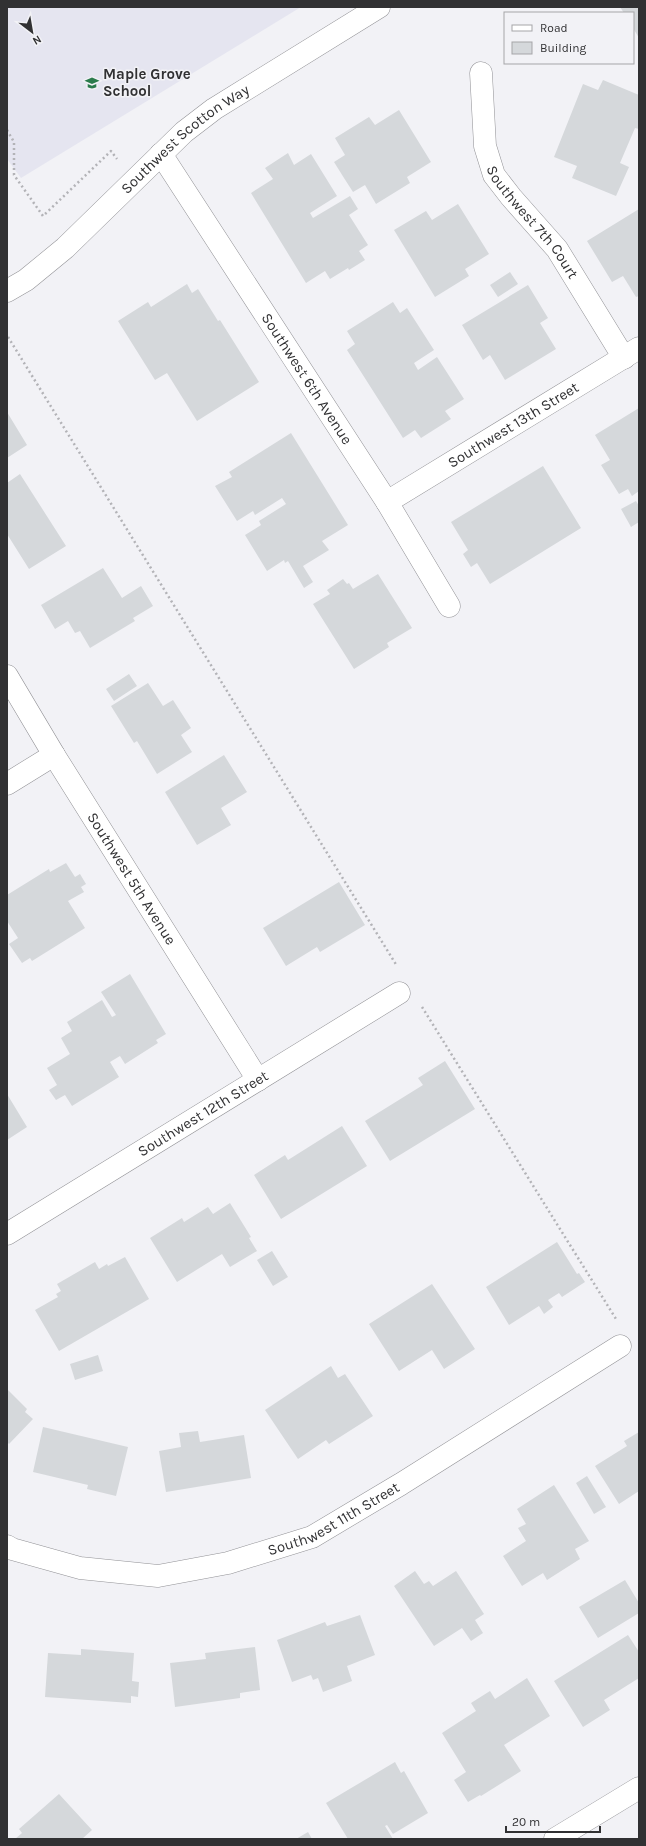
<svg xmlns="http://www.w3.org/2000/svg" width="646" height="1846" font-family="Karla,sans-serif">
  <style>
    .built { fill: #e5e5f0 }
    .building { fill: #d5d8db }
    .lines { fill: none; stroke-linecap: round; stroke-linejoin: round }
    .minor-casing { stroke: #929296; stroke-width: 23 }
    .path { stroke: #b3b3b7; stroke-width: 2.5; stroke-dasharray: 2 3; stroke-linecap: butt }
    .minor { stroke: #fff; stroke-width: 22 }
    .labels { text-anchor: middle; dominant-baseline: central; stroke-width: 3; stroke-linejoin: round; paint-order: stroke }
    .poi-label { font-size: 15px; font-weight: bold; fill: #313133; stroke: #f2f2f6; text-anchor: start }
    .street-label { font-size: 15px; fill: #313133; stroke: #f2f2f6 }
  </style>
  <rect width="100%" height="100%" fill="#f2f2f6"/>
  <path class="built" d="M 7,7 L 301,7 L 21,178 L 7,159 Z"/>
  <path class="building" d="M 620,7 L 639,7 L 639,38 L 633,28 L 633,13 L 624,13 Z
    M 603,80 L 639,95 L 639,129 L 635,128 L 620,163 L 629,167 L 616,196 L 572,178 L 577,166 L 554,157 L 583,84 L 598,90 Z
    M 399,110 L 431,162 L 407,177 L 410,183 L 376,204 L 365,185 L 353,192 L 344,178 L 334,162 L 345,155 L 335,138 L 369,117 L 375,125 Z
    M 288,153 L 294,165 L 311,154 L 337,196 L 310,213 L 313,218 L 350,196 L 358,209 L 349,215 L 368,245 L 359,251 L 365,260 L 349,270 L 348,268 L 330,279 L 325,271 L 306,283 L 251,193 L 273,179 L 265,168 Z
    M 458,204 L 489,254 L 465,269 L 469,276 L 435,297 L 394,230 L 426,211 L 432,220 Z
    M 639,209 L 639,296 L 636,297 L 623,276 L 612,282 L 587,241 Z
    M 510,272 L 518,284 L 498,297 L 490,285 Z
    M 187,284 L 192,293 L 198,289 L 218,321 L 220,320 L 259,382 L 197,421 L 167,373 L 155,380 L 118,321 L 148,302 L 151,307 Z
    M 528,285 L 548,318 L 540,323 L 556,349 L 505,380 L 490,355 L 483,360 L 462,325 Z
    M 393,302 L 400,313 L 407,308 L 434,350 L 414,363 L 418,370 L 437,357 L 464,399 L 445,411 L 451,419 L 421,438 L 415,430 L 403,438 L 347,350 L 355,344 L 347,331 Z
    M 639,408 L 639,491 L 632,496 L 628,489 L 619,494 L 601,465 L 610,460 L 595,435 Z
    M 7,412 L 27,445 L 7,458 Z
    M 291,433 L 348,525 L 322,541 L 329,550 L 303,566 L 313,582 L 304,588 L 288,561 L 285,563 L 284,560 L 267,571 L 245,535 L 261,525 L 259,521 L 286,504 L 282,498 L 255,515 L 253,511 L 237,521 L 215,486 L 232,477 L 229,472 Z
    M 543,466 L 581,528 L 490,584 L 477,563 L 471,567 L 463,554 L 468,550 L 451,522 Z
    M 20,474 L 66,546 L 29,569 L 7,534 L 7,483 Z
    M 636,501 L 639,506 L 639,522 L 631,527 L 621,509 Z
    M 103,568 L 122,598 L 141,586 L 153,606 L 133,618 L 135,621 L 90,648 L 80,631 L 75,633 L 68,621 L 55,629 L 41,605 Z
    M 378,574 L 412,628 L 387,643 L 389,647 L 354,669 L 313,604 L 330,594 L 327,590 L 343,579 L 347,584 L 349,583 L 353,589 Z
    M 129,674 L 137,686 L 114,701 L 106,689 Z
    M 148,683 L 163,706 L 173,700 L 191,728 L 181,735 L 192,752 L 157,774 L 137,741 L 134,743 L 111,706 Z
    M 224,755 L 247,792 L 221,808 L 231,825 L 197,845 L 165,792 Z
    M 66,863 L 75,877 L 80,874 L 86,884 L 81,887 L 84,892 L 68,901 L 85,928 L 32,961 L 30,958 L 22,963 L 9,944 L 18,938 L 7,921 L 7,895 L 49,869 L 50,872 Z
    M 339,882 L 365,925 L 320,952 L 317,947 L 286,966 L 263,928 Z
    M 130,974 L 166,1034 L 156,1040 L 158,1043 L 125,1064 L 120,1056 L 110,1062 L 119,1077 L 72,1106 L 65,1095 L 56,1100 L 49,1090 L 57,1085 L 47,1068 L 70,1054 L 61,1038 L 72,1031 L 67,1022 L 102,1000 L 112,1017 L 116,1015 L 101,992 Z
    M 445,1061 L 475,1109 L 390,1161 L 365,1121 L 423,1085 L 418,1078 Z
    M 7,1094 L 27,1127 L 7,1140 Z
    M 342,1126 L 367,1166 L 281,1219 L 254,1175 L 285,1155 L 288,1160 Z
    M 230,1203 L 251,1237 L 249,1238 L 257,1251 L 230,1267 L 222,1254 L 177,1282 L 150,1238 L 182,1218 L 184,1222 L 208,1207 L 213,1214 Z
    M 557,1242 L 577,1274 L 579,1273 L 585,1282 L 562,1297 L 559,1293 L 548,1300 L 553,1307 L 544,1314 L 539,1306 L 509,1325 L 486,1287 Z
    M 272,1251 L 288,1277 L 273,1286 L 257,1260 Z
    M 125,1257 L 149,1299 L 59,1351 L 35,1310 L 58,1297 L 56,1294 L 61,1291 L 57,1284 L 95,1262 L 99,1269 L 107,1264 L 108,1266 Z
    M 432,1284 L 475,1349 L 444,1369 L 432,1350 L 399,1371 L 369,1324 Z
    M 98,1355 L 103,1371 L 75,1380 L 70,1364 Z
    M 331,1366 L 338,1378 L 345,1374 L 373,1416 L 329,1444 L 326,1440 L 298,1459 L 265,1410 Z
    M 7,1389 L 27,1409 L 25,1412 L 33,1419 L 9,1444 L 7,1442 Z
    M 43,1427 L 128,1447 L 116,1496 L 87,1489 L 88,1485 L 33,1472 Z
    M 198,1431 L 200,1442 L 244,1435 L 251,1478 L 166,1492 L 159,1451 L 181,1447 L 179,1433 Z
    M 639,1432 L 639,1491 L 619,1504 L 595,1466 L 627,1446 L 624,1441 Z
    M 587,1476 L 606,1507 L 594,1514 L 576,1483 Z
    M 554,1485 L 589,1541 L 575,1549 L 580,1559 L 547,1580 L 543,1573 L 522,1586 L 503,1556 L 526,1541 L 518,1528 L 526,1524 L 517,1509 Z
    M 415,1571 L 424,1584 L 429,1581 L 433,1586 L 456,1571 L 484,1614 L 475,1620 L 483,1633 L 471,1641 L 462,1628 L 434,1646 L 394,1586 Z
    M 625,1580 L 639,1603 L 639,1613 L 598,1638 L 579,1607 Z
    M 360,1615 L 375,1655 L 347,1666 L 352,1681 L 323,1692 L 318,1678 L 313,1680 L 311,1675 L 292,1682 L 277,1640 L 325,1622 L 327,1626 Z
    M 628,1635 L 639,1652 L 639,1678 L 604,1700 L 610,1710 L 583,1727 L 554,1681 Z
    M 255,1647 L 260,1690 L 240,1693 L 240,1698 L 175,1707 L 170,1663 L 206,1659 L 205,1653 Z
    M 81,1649 L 134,1653 L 132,1681 L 139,1682 L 138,1697 L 131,1696 L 131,1703 L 45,1697 L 48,1653 L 81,1655 Z
    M 527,1678 L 550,1716 L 504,1745 L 521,1771 L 481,1796 L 480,1795 L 468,1802 L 454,1780 L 466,1772 L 442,1733 L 476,1711 L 471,1703 L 490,1691 L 495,1699 Z
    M 395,1762 L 401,1773 L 404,1771 L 428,1813 L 393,1834 L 387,1825 L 385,1826 L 393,1839 L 348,1839 L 326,1803 Z
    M 59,1794 L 92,1830 L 82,1839 L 15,1839 L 22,1833 L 19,1829 Z
    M 308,1832 L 312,1839 L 296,1839 Z"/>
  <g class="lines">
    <g class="minor-casing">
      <g id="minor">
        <path id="s1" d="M 481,73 L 485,146 L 494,175 L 511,197 L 557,249 L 624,358"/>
        <path id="s2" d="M 161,154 L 387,502 L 449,606"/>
        <path id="s3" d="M 7,291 L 26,280 L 65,248 L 184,132 L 214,109 L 379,7"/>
        <path id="s4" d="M 387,502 L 639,348"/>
        <path id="s5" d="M 7,676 L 54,755 L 258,1080"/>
        <path d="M 7,784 L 54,755"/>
        <path id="s6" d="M 7,1234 L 399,993"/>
        <path id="s7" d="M 7,1546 L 12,1549 L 80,1568 L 158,1576 L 228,1563 L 312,1537 L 401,1484 L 620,1346"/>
        <path d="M 555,1839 L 639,1788"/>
      </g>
    </g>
    <path class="path" d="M 7,130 L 14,142 L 14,175 L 43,216 L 111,151 L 117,159
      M 8,337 L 397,966
      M 422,1007 L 616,1319"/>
    <use href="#minor" class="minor"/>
  </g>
  <defs>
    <g id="school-bare" transform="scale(1.08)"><path d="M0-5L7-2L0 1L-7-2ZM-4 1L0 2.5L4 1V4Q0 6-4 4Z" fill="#2b7b4c" stroke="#f2f2f6" stroke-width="2.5" paint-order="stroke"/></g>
  </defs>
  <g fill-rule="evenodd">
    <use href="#school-bare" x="92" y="83"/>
  </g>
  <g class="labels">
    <g class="poi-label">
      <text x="103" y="74">Maple Grove<tspan x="103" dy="17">School</tspan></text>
    </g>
    <g class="street-label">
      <text stroke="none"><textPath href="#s3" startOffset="235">Southwest Scotton Way</textPath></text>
      <text stroke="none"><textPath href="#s1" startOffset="164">Southwest 7th Court</textPath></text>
      <text stroke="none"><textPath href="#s2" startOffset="268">Southwest 6th Avenue</textPath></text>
      <text stroke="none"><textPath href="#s4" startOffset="148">Southwest 13th Street</textPath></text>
      <text stroke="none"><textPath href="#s5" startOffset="238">Southwest 5th Avenue</textPath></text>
      <text stroke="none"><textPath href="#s6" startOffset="230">Southwest 12th Street</textPath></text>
      <text stroke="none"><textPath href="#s7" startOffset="341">Southwest 11th Street</textPath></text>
    </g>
  </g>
  <rect width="646" height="1846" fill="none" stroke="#313133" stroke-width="16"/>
  <rect x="504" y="12" width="130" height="52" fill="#f2f2f6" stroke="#a5a5a8"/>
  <rect x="512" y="25" width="20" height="6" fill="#ffffff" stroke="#a5a5a8"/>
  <text x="540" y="32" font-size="12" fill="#313133">Road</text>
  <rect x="512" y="42" width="20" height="12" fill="#d5d8db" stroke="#a5a5a8"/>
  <text x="540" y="52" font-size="12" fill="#313133">Building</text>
  <g transform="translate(32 32) rotate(149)" stroke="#f2f2f6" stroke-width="3" paint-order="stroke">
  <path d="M0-3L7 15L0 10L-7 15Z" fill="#313133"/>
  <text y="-6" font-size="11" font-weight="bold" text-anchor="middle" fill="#313133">N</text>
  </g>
  <path d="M506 1826v6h94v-6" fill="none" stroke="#313133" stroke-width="2"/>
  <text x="512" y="1826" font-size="12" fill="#313133" stroke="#f2f2f6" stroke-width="3" paint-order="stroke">20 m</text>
</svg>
